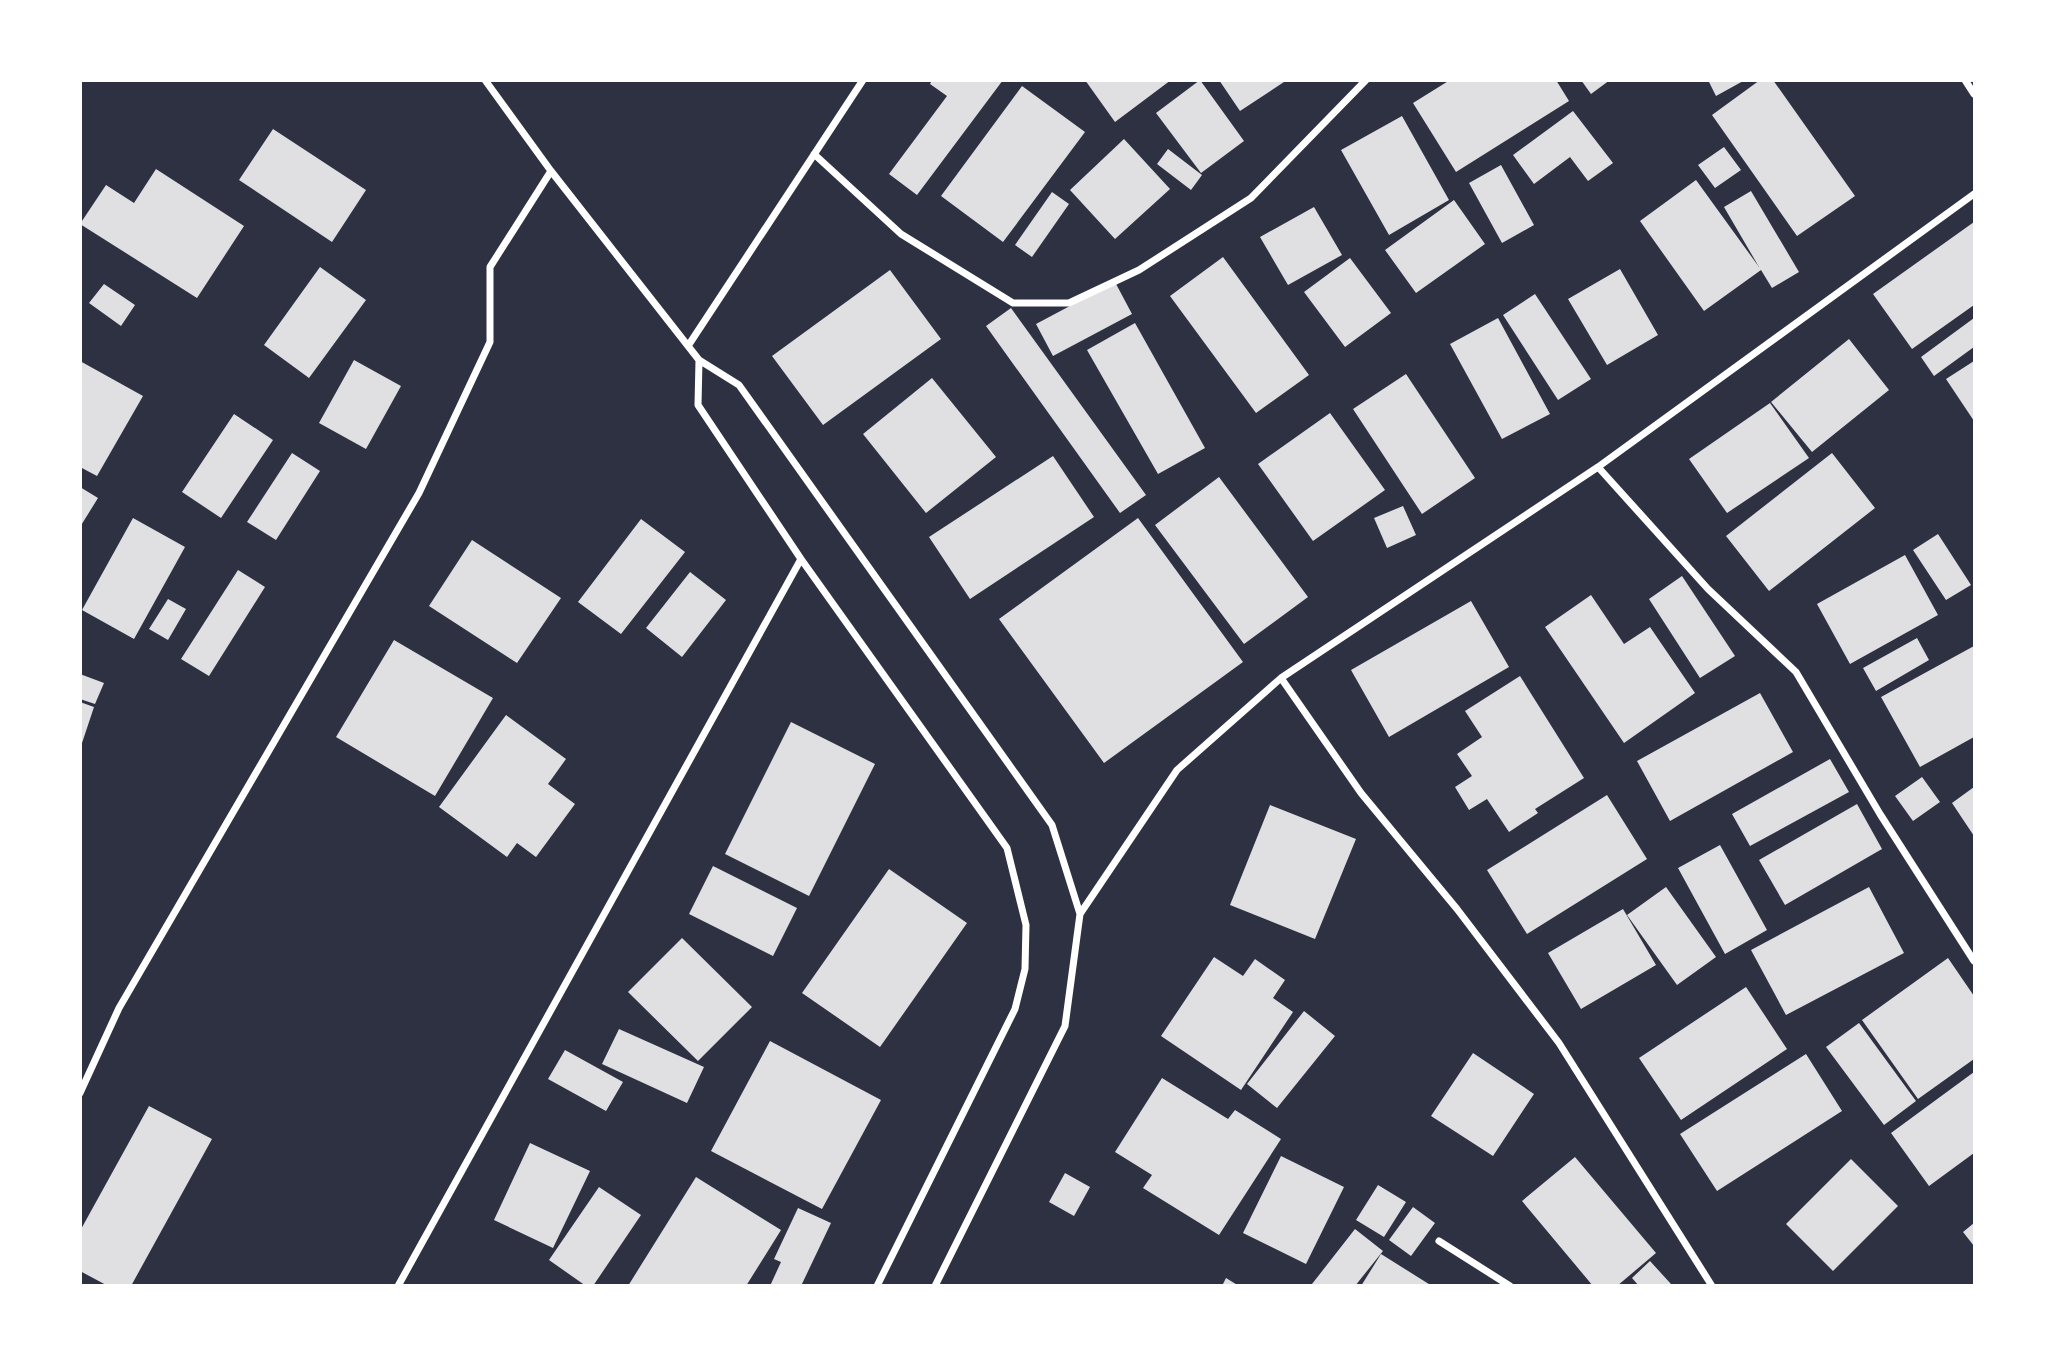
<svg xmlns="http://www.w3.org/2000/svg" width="2055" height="1366" font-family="Mulish,sans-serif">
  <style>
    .building { fill: #e0e0e3 }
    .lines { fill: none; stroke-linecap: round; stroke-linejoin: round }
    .minor { stroke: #fff; stroke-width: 7 }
  </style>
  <rect width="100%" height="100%" fill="#2d3142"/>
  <path class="building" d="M 932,80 L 1003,80 L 917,195 L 889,174 L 947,96 L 930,84 Z
    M 1085,80 L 1171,80 L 1115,122 Z
    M 1200,80 L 1244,141 L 1201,173 L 1156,113 Z
    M 1219,80 L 1287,80 L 1240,111 Z
    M 1450,80 L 1556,80 L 1569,101 L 1456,172 L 1413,103 Z
    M 1581,80 L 1610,80 L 1591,94 Z
    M 1708,80 L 1745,80 L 1716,96 Z
    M 1760,80 L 1773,80 L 1855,196 L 1797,236 L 1712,115 Z
    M 1022,86 L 1085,132 L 1003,242 L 941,196 Z
    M 1573,111 L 1613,163 L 1588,181 L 1570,157 L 1534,184 L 1513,155 Z
    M 1402,116 L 1449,200 L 1389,235 L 1341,150 Z
    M 273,129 L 366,190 L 332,242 L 239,180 Z
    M 1124,139 L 1170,189 L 1115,239 L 1070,190 Z
    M 1724,147 L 1741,170 L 1715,188 L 1698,165 Z
    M 1168,149 L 1202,175 L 1191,190 L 1157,164 Z
    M 1501,165 L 1534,225 L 1502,243 L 1469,183 Z
    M 156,169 L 244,226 L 197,298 L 80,224 L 106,185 L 134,203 Z
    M 1696,180 L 1759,267 L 1724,207 L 1751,191 L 1799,272 L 1772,288 L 1761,270 L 1704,311 L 1640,221 Z
    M 1052,192 L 1069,204 L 1032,257 L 1015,245 Z
    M 1454,200 L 1485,244 L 1416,293 L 1385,250 Z
    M 1314,207 L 1342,255 L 1288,285 L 1260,237 Z
    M 1974,222 L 1974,305 L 1912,349 L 1873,294 Z
    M 1223,257 L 1309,375 L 1256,413 L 1170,296 Z
    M 1350,258 L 1391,313 L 1345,347 L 1304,292 Z
    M 320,267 L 366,300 L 309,378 L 264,345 Z
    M 1620,269 L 1658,335 L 1607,365 L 1568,299 Z
    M 890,270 L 941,339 L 823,425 L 772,356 Z
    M 1115,282 L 1132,314 L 1053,356 L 1036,324 Z
    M 104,284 L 135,305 L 121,326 L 89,303 Z
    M 1535,294 L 1591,379 L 1558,400 L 1503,315 Z
    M 1011,308 L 1146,495 L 1120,513 L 986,326 Z
    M 1498,318 L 1550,414 L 1502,439 L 1450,344 Z
    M 1974,318 L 1974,347 L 1934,376 L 1921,357 Z
    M 1135,323 L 1205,448 L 1158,474 L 1087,350 Z
    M 1849,339 L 1889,390 L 1812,452 L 1771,402 Z
    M 354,360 L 401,386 L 366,449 L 319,423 Z
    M 80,361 L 143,396 L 97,476 L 80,467 Z
    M 1974,361 L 1974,421 L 1946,379 Z
    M 1406,374 L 1475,478 L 1422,514 L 1353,409 Z
    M 932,378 L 996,457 L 926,513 L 863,434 Z
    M 1770,403 L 1809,458 L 1727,513 L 1689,459 Z
    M 1330,413 L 1385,490 L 1313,541 L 1258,464 Z
    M 234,414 L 273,440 L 221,518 L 182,492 Z
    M 292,453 L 320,471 L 276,540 L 247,522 Z
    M 1832,453 L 1875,508 L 1769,591 L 1726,536 Z
    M 1053,456 L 1094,517 L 970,599 L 929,537 Z
    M 1219,477 L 1308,597 L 1244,644 L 1155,525 Z
    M 80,487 L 98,498 L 80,527 Z
    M 1403,506 L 1416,535 L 1387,548 L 1374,518 Z
    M 133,518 L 185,547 L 134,639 L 82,610 Z
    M 1138,518 L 1243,662 L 1104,763 L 999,619 Z
    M 641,519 L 685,552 L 621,634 L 578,602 Z
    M 1938,534 L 1971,585 L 1946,600 L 1913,550 Z
    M 472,540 L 561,598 L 517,663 L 429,606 Z
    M 1905,555 L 1938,615 L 1850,664 L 1817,604 Z
    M 238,570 L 265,587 L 209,676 L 181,659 Z
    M 690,572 L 726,600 L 682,657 L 646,628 Z
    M 1682,576 L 1735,656 L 1700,678 L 1649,599 Z
    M 1591,595 L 1624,644 L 1650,627 L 1695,693 L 1624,743 L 1545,627 Z
    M 168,599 L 186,609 L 168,640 L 149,629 Z
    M 1471,601 L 1509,667 L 1389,737 L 1351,670 Z
    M 1917,638 L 1929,660 L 1876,691 L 1863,668 Z
    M 394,640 L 493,698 L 435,796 L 336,737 Z
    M 1974,646 L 1974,737 L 1920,767 L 1881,697 Z
    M 80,674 L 104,683 L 95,704 L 80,699 Z
    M 1520,676 L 1584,778 L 1535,809 L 1538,813 L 1509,832 L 1487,799 L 1469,810 L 1455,787 L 1472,776 L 1457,754 L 1482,737 L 1465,711 Z
    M 1760,693 L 1793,752 L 1670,821 L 1637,761 Z
    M 80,702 L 94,707 L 81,746 L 80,746 Z
    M 506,715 L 566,759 L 548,784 L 575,804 L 536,857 L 517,843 L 507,857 L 439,807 Z
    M 791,722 L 875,764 L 809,896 L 725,854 Z
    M 1830,759 L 1849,792 L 1750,846 L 1732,814 Z
    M 1922,777 L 1940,802 L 1913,821 L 1895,796 Z
    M 1974,787 L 1974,836 L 1952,803 Z
    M 1607,795 L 1647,859 L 1527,934 L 1487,870 Z
    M 1857,804 L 1882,849 L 1785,905 L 1759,860 Z
    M 1270,805 L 1356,839 L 1315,939 L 1230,905 Z
    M 1720,845 L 1767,930 L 1725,954 L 1678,868 Z
    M 713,866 L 797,908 L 773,956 L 689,914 Z
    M 889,869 L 967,923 L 880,1047 L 802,993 Z
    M 1666,887 L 1716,957 L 1677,985 L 1627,915 Z
    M 1869,887 L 1904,953 L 1786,1015 L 1751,950 Z
    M 1623,909 L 1656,965 L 1581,1009 L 1548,953 Z
    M 682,938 L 752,1007 L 698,1061 L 628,992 Z
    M 1214,957 L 1243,976 L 1255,959 L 1285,980 L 1273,998 L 1293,1012 L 1241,1090 L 1161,1036 Z
    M 1948,958 L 1974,996 L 1974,1059 L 1918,1099 L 1862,1020 Z
    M 1746,987 L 1787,1049 L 1681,1120 L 1639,1058 Z
    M 1304,1011 L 1335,1036 L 1277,1108 L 1247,1084 Z
    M 1859,1023 L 1916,1101 L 1884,1125 L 1826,1047 Z
    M 619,1029 L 704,1067 L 687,1103 L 602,1064 Z
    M 770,1041 L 881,1100 L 822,1209 L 711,1151 Z
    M 565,1050 L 623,1082 L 606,1111 L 548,1079 Z
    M 1473,1053 L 1534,1094 L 1493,1156 L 1431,1116 Z
    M 1806,1054 L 1842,1111 L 1717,1191 L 1680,1134 Z
    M 1974,1072 L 1974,1153 L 1929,1186 L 1891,1133 Z
    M 1162,1078 L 1228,1119 L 1235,1110 L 1281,1139 L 1219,1235 L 1143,1188 L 1152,1175 L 1115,1152 Z
    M 149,1106 L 212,1139 L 131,1286 L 108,1286 L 80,1271 L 80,1231 Z
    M 530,1143 L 590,1171 L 553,1248 L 494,1220 Z
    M 1281,1156 L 1344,1187 L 1306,1264 L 1243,1233 Z
    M 1575,1157 L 1656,1253 L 1617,1286 L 1593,1286 L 1522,1201 Z
    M 1851,1159 L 1898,1206 L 1833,1271 L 1786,1224 Z
    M 1065,1173 L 1090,1187 L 1074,1216 L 1049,1202 Z
    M 696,1177 L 781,1230 L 746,1286 L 628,1286 Z
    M 1378,1185 L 1406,1202 L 1384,1237 L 1356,1220 Z
    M 599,1187 L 641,1215 L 593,1286 L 586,1286 L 549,1260 Z
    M 1413,1207 L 1435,1223 L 1411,1256 L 1389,1240 Z
    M 798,1208 L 831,1223 L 801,1286 L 770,1286 L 781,1262 L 774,1259 Z
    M 1974,1223 L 1974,1246 L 1963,1232 Z
    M 1355,1229 L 1383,1251 L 1355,1286 L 1312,1284 Z
    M 1381,1254 L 1432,1286 L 1361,1286 Z
    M 1650,1261 L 1671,1284 L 1670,1286 L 1639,1286 L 1632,1278 Z
    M 1226,1278 L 1239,1286 L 1222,1286 Z"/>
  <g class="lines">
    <path class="minor" d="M 485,80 L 551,171 L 699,360 L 739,385 L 1052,825 L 1080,914 L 1065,1026 L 935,1286
      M 1965,80 L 1974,94
      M 814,154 L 901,234 L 1013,303 L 1069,303 L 1139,270 L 1251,198 L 1366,80
      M 688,346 L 863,80
      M 699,360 L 698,405 L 801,559 L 1007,848 L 1026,925 L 1025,969 L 1015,1009 L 877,1286
      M 1598,467 L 1708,589 L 1796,672 L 1880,814 L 1974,961
      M 1281,678 L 1361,793 L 1457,909 L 1559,1043 L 1712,1286
      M 1080,914 L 1177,770 L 1281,678 L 1598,467 L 1974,194
      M 80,1093 L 119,1008 L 419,493 L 490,342 L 490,267 L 551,171
      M 1439,1241 L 1510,1286
      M 398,1286 L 801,559"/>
  </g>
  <rect width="2055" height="1366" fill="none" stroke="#ffffff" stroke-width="164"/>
</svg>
